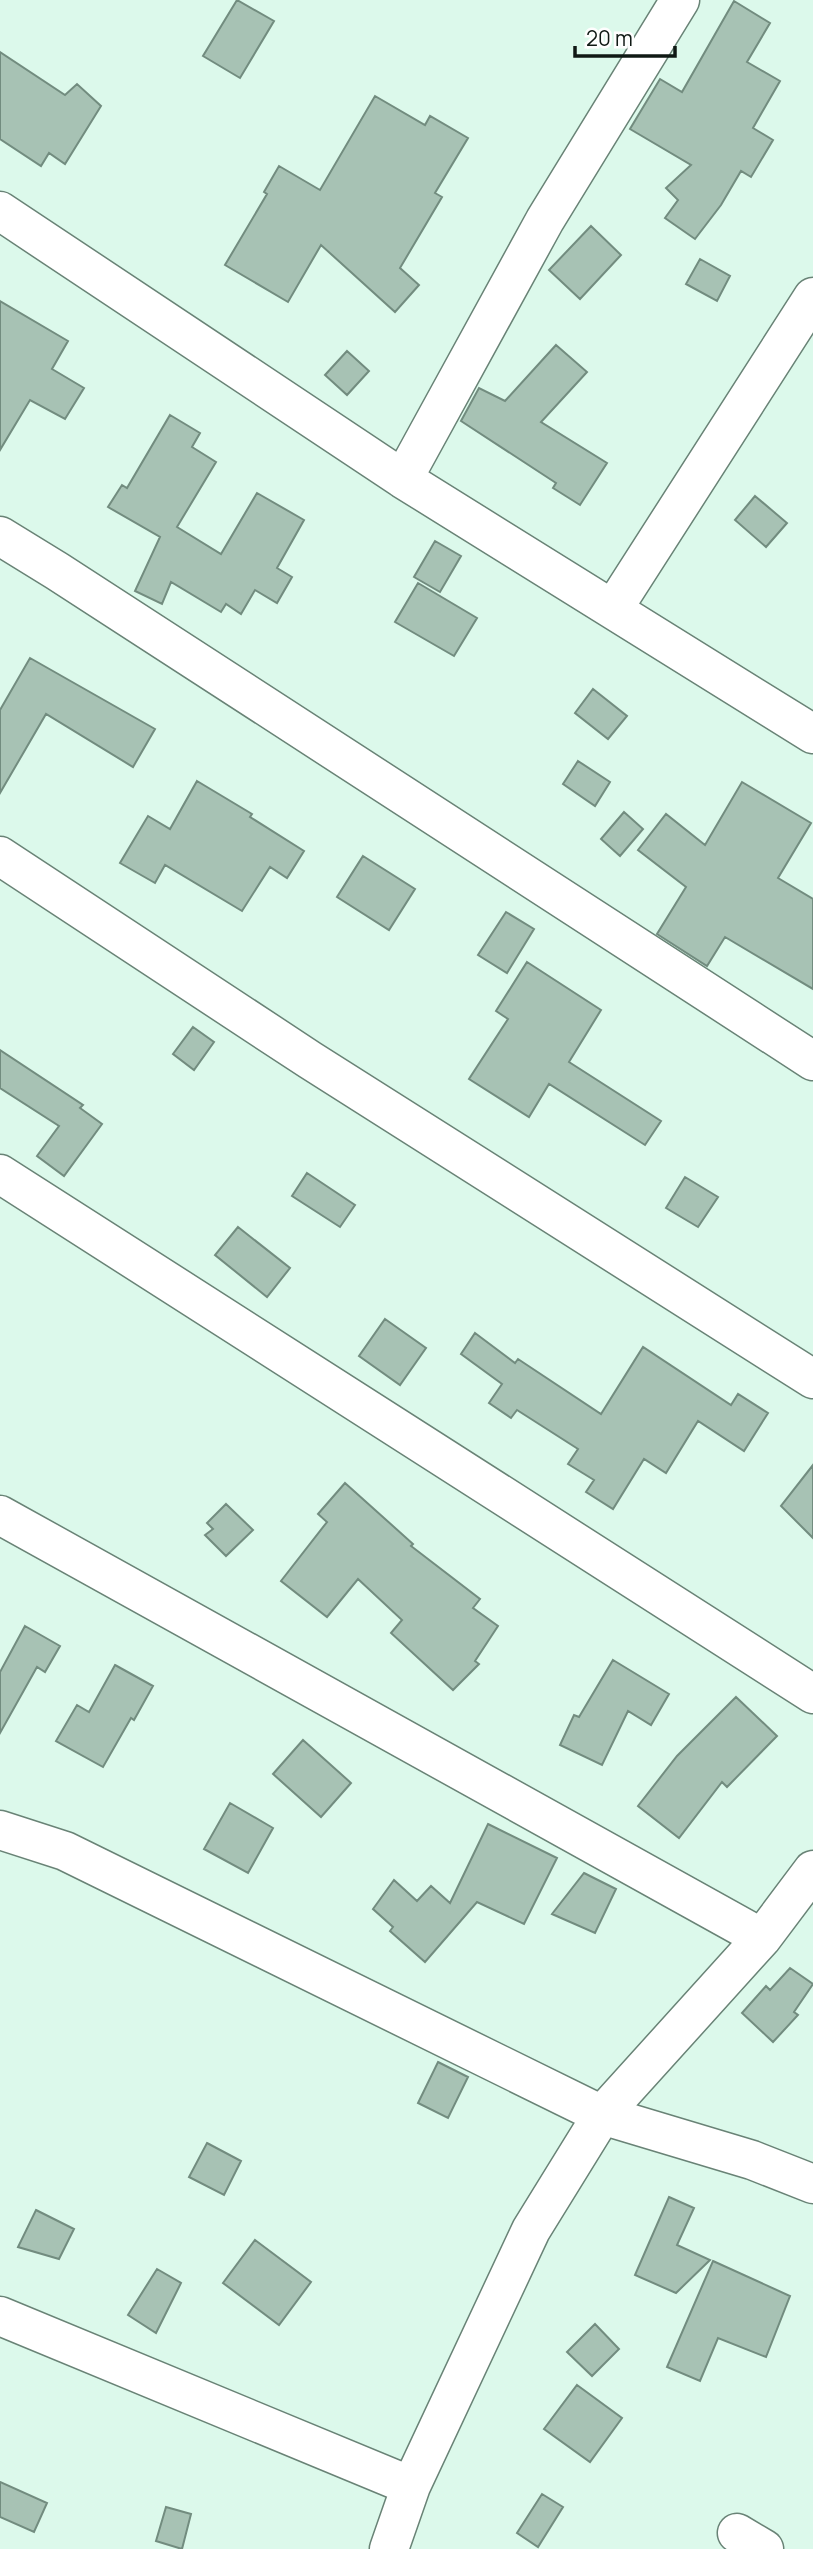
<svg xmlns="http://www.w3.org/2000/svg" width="813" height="2549" font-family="Manrope,sans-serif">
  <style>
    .building { fill: #a7c2b4; stroke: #728c7f; stroke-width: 2 }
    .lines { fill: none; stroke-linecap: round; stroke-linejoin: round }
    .minor-casing { stroke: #698376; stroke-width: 41 }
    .minor { stroke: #fff; stroke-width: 38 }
  </style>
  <rect width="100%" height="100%" fill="#dcf9eb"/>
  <path class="building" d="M 237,0 L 274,21 L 240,78 L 203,56 Z
    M 734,1 L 770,23 L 747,62 L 780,81 L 753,128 L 773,140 L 751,177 L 741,171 L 721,205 L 695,239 L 665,218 L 678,200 L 666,188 L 691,165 L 630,129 L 660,79 L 682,92 Z
    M 0,52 L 65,95 L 77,84 L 101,106 L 65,164 L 49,153 L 41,166 L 0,139 Z
    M 375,96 L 425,125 L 430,116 L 468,138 L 435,193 L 442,197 L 400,268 L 419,285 L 395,312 L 321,245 L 288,302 L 225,265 L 267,194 L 264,192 L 279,166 L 320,190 Z
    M 591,226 L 621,255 L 580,299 L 549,270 Z
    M 700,259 L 730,276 L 717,301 L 686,284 Z
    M 0,301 L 68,341 L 52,369 L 84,388 L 65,419 L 30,400 L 0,450 Z
    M 556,345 L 587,372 L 541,422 L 607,463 L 580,505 L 553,488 L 556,483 L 461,421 L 479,388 L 505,401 Z
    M 347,351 L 369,371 L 347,395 L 325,375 Z
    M 170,415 L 200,433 L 192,447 L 216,462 L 177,527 L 221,554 L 257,493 L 304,520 L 277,568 L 292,577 L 277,603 L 255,590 L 241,614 L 226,604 L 221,612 L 171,582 L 162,604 L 135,591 L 160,537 L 108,507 L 122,485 L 127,488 Z
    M 755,496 L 787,523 L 766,547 L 735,520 Z
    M 435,541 L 461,556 L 440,592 L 414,577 Z
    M 418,583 L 477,618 L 454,656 L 395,622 Z
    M 30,658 L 155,729 L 133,767 L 46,714 L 0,793 L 0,710 Z
    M 593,689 L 627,716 L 608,739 L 575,713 Z
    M 578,761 L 610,782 L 595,806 L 563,784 Z
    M 197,781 L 252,814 L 250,817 L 304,851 L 287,878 L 270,867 L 242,911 L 165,865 L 155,883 L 120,863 L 148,816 L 170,829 Z
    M 742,782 L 811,823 L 778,878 L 813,899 L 813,989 L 725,937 L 707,966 L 657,934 L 686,887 L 638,850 L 666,814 L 705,845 Z
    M 624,812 L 643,829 L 620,856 L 601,839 Z
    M 363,856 L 415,889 L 389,930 L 337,897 Z
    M 506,912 L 534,929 L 507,973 L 478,955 Z
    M 527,962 L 601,1010 L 569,1062 L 661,1121 L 645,1145 L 549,1084 L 529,1117 L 469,1079 L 508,1019 L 496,1011 Z
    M 193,1027 L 214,1042 L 194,1070 L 173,1054 Z
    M 0,1050 L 83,1105 L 80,1108 L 102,1124 L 64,1176 L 37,1156 L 59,1126 L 0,1088 Z
    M 307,1173 L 355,1205 L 340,1227 L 292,1196 Z
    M 685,1177 L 718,1197 L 698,1227 L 666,1208 Z
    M 238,1227 L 290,1268 L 267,1297 L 215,1255 Z
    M 385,1319 L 426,1348 L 400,1385 L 359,1356 Z
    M 475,1333 L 515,1363 L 518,1359 L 601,1414 L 643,1347 L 731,1405 L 738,1394 L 768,1413 L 744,1451 L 698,1421 L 666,1473 L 644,1459 L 613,1509 L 586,1492 L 594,1480 L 568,1464 L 578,1449 L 517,1410 L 511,1418 L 489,1403 L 502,1384 L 461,1354 Z
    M 813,1465 L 813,1538 L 781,1506 Z
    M 345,1483 L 413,1544 L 411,1546 L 480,1599 L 473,1608 L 498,1626 L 475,1661 L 479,1664 L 453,1690 L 391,1633 L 402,1620 L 358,1579 L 327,1617 L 281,1581 L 327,1522 L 318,1514 Z
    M 226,1504 L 253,1530 L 226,1556 L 205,1535 L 213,1529 L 207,1523 Z
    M 25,1626 L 60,1646 L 45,1672 L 37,1667 L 0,1733 L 0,1672 Z
    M 613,1660 L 669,1694 L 651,1725 L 628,1711 L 602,1765 L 560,1745 L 574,1715 L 579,1717 Z
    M 115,1665 L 153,1686 L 134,1720 L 131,1718 L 103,1767 L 56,1741 L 77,1705 L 89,1712 Z
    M 736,1697 L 777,1736 L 727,1787 L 722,1782 L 679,1838 L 638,1806 L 677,1756 Z
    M 303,1740 L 351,1783 L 321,1817 L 273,1774 Z
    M 230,1803 L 273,1828 L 248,1873 L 204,1849 Z
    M 488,1824 L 557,1858 L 524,1924 L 477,1902 L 425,1962 L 390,1931 L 393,1927 L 373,1909 L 394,1880 L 417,1901 L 431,1886 L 450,1903 Z
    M 584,1873 L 616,1889 L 595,1933 L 552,1914 Z
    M 790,1968 L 813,1984 L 794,2012 L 798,2015 L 773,2042 L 742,2013 L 766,1986 L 770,1990 Z
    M 438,2062 L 468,2077 L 448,2118 L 418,2103 Z
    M 207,2143 L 241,2161 L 224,2195 L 189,2177 Z
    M 669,2197 L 694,2208 L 677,2245 L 710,2260 L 676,2293 L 635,2275 Z
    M 36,2210 L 74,2229 L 59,2259 L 18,2247 Z
    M 255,2240 L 311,2282 L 279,2325 L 223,2283 Z
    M 713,2261 L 790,2296 L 766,2357 L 718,2338 L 700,2381 L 667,2367 Z
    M 157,2269 L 181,2283 L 156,2333 L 128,2315 Z
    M 595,2324 L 619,2349 L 592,2376 L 567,2352 Z
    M 577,2385 L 622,2418 L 590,2462 L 544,2429 Z
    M 0,2482 L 47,2503 L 34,2532 L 0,2517 Z
    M 542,2494 L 563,2507 L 538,2547 L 517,2533 Z
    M 166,2507 L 191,2514 L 182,2549 L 156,2541 Z"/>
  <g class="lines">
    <g class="minor-casing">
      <path id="minor" d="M 0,211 L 403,479 L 813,734
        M 403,479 L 545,220 L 680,0
        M 0,536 L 57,571 L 813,1061
        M 613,609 L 813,297
        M 0,856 L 310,1060 L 813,1379
        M 0,1174 L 813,1694
        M 0,1515 L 762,1938
        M 0,1830 L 65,1851 L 602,2115 L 752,2160 L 813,2184
        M 0,2316 L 411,2486
        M 737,2533 L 764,2549
        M 389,2549 L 411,2486 L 531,2230 L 602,2115 L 762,1938 L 813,1870"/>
    </g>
    <use href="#minor" class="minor"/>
  </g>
  <path d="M575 46v10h100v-10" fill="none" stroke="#0f1914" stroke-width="3.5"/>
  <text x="586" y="46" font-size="21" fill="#0f1914" stroke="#fefefe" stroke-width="5" paint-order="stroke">20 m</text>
</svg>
